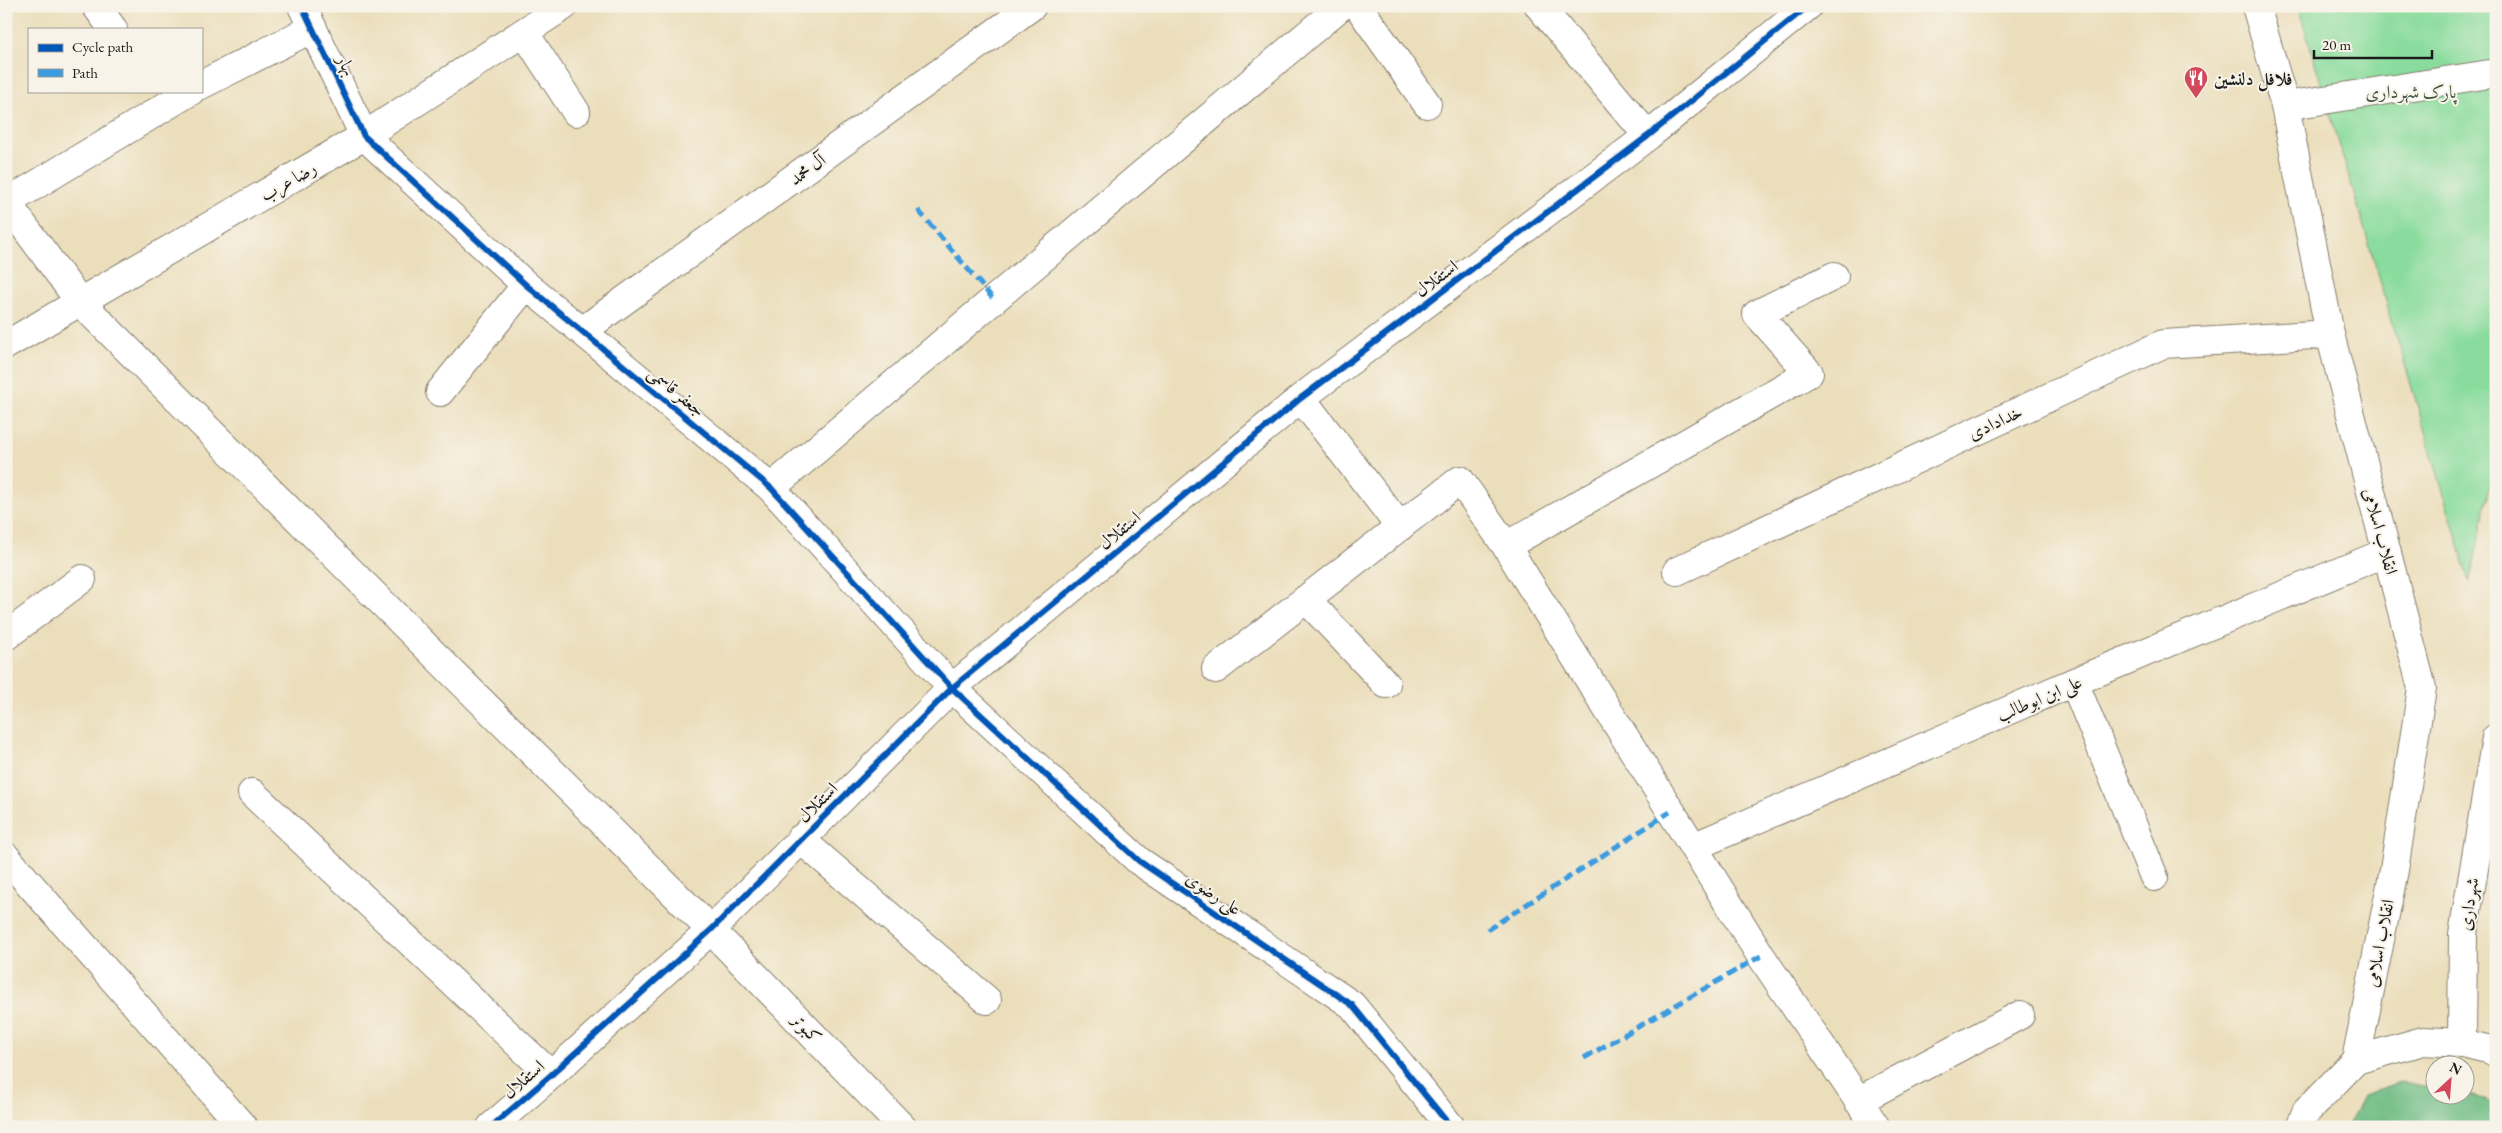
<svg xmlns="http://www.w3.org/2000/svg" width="2502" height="1133" font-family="'EB Garamond',Amiri,serif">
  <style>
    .green { fill: #89dc9d; stroke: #527c5c }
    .forest { fill: #6ebc84; stroke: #456c50 }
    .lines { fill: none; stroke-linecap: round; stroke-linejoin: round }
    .street-casing { stroke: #847d6c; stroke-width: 30 }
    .secondary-casing { stroke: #847d6c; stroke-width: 30 }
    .primary-casing { stroke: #847d6c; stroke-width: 30 }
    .street { stroke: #fff; stroke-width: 28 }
    .secondary { stroke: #fff; stroke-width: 28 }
    .primary { stroke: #fff; stroke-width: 28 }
    .quiet { stroke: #3c9bdf; stroke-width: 5; stroke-dasharray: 10 5; stroke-linecap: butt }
    .cycleway-casing { stroke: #f7f3e8; stroke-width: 9 }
    .cycleway { stroke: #0057b8; stroke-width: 6 }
    .labels { text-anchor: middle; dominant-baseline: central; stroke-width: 4; stroke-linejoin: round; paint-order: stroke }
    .street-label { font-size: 18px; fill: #1c1c1c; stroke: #f7f3e8 }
    .poi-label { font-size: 18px; font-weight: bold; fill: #1c1c1c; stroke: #f7f3e8; text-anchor: start }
    .park-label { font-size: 18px; fill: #3d5643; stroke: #f7f3e8 }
  </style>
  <rect width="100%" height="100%" fill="#f7f3e8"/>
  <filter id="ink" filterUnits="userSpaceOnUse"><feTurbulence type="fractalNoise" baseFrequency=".02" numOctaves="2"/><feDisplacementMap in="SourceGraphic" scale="10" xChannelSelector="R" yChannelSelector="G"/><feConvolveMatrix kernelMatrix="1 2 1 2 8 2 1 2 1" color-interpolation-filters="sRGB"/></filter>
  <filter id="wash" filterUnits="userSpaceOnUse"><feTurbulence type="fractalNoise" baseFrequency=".0096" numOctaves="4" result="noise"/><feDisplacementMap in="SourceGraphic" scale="20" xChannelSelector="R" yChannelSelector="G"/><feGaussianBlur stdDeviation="1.12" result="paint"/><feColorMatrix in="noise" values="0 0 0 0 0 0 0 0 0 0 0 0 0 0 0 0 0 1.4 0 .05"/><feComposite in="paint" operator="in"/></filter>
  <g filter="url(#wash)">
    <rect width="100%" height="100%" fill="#ebdebb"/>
    <path class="green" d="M 2298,6 L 2496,6 L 2496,456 L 2470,582 Z"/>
    <path class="forest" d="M 2403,1082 L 2434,1088 L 2434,1096 L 2464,1096 L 2465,1093 L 2496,1105 L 2496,1127 L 2347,1127 L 2363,1096 Z"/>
  </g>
  <g filter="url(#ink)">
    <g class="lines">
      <g class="street-casing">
        <path id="street" d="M 96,6 L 113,29
          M 302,6 L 364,136 L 526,285 L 771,488 L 952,688 L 1139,861 L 1352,1005 L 1451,1127
          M 1358,6 L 1427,104
          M 1539,6 L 1648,136
          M 524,32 L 576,112
          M 201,85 L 313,28
          M 2285,106 L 2496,73
          M 6,203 L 191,91
          M 7,203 L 80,302 L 711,930 L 902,1127
          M 582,331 L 1032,6
          M 6,345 L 364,136 L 564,6
          M 440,392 L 526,285
          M 1301,398 L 1400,527
          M 771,488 L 1341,6
          M 1506,546 L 1809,373 L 1757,314 L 1834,276
          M 1677,571 L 2163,344 L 2330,334
          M 1306,599 L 1386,684
          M 6,636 L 82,579
          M 1216,669 L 1460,480 L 1506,546 L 1761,956 L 1876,1127
          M 2074,682 L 2154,877
          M 252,793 L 551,1075
          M 800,839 L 987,1000
          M 1693,847 L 2074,682 L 2387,552
          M 6,857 L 243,1127
          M 1858,1101 L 2020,1015
          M 491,1127 L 551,1075 L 711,930 L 952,688 L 1301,398 L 1648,136 L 1808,6"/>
      </g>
      <g class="secondary-casing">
        <path id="secondary" d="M 2256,6 L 2285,106 L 2330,334 L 2422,688 L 2394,870 L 2356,1060
          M 2462,1043 L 2463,934 L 2496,738"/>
      </g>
      <g class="primary-casing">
        <path id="primary" d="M 2300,1127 L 2306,1112 L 2356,1060 L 2423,1041 L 2462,1043 L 2491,1050 L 2496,1053"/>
      </g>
      <use href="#street" class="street"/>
      <use href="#secondary" class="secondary"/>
      <use href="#primary" class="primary"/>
      <path class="quiet" d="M 918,210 L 994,300
        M 1487,930 L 1670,812
        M 1584,1058 L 1761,956"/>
      <g class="cycleway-casing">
        <path id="cycleway" d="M 302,6 L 364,136 L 526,285 L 771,488 L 952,688 L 1139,861 L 1352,1005 L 1451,1127
          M 491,1127 L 551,1075 L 711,930 L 952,688 L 1301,398 L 1648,136 L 1808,6"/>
      </g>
      <use href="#cycleway" class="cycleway"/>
    </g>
  </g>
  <defs>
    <g id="restaurant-pin" transform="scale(1.25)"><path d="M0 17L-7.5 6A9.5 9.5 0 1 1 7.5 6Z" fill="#d1495b" stroke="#f7f3e8"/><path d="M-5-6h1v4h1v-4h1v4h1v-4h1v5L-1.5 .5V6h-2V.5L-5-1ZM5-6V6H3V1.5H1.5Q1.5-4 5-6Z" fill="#fff"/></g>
  </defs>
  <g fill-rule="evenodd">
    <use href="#restaurant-pin" x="2196" y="78"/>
  </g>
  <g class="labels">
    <g class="street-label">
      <text transform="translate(347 65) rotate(64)">بهار</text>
      <text transform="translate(807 169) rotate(-36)">آل محمد</text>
      <text transform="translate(288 181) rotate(-30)">رضا عرب</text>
      <text transform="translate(1436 278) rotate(-37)">استقلال</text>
      <text transform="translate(677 391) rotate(40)">جعفر قاسمی</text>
      <text transform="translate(1995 422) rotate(-25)">خدادادی</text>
      <text transform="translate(1119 530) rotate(-40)">استقلال</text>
      <text transform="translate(2381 531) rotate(75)">انقلاب اسلامی</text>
      <text transform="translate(2039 698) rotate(-23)">علی ابن ابوطالب</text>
      <text transform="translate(817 802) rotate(-45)">استقلال</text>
      <text transform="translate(1214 893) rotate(34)">علی رضوی</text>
      <text transform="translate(2468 904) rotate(-81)">شهرداری</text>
      <text transform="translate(2379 943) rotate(-79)">انقلاب اسلامی</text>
      <text transform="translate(807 1028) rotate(46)">کبوتر</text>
      <text transform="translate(523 1079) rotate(-41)">استقلال</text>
    </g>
    <g class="poi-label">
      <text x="2214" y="78">فلافل دلنشین</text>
    </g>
    <g class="park-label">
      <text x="2411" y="91">پارک شهرداری</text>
    </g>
  </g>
  <rect width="2502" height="1133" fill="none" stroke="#f7f3e8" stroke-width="25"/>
  <rect x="28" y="28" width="175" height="65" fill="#f7f3e8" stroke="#9f9d96"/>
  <rect x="38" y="44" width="25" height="8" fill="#0057b8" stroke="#9f9d96"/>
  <text x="72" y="52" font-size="15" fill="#1c1c1c">Cycle path</text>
  <rect x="38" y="69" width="25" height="8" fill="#3c9bdf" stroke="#9f9d96"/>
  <text x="72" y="78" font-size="15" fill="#1c1c1c">Path</text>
  <g transform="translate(2450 1080) rotate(26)"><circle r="24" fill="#f7f3e8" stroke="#9f9d96"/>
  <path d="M0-4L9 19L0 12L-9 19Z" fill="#d1495b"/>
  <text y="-8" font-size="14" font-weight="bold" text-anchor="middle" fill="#1c1c1c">N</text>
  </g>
  <path d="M2314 50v8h118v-8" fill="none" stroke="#1c1c1c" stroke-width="2.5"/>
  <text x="2322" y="50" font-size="15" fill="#1c1c1c" stroke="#f7f3e8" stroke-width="4" paint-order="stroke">20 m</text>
</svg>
